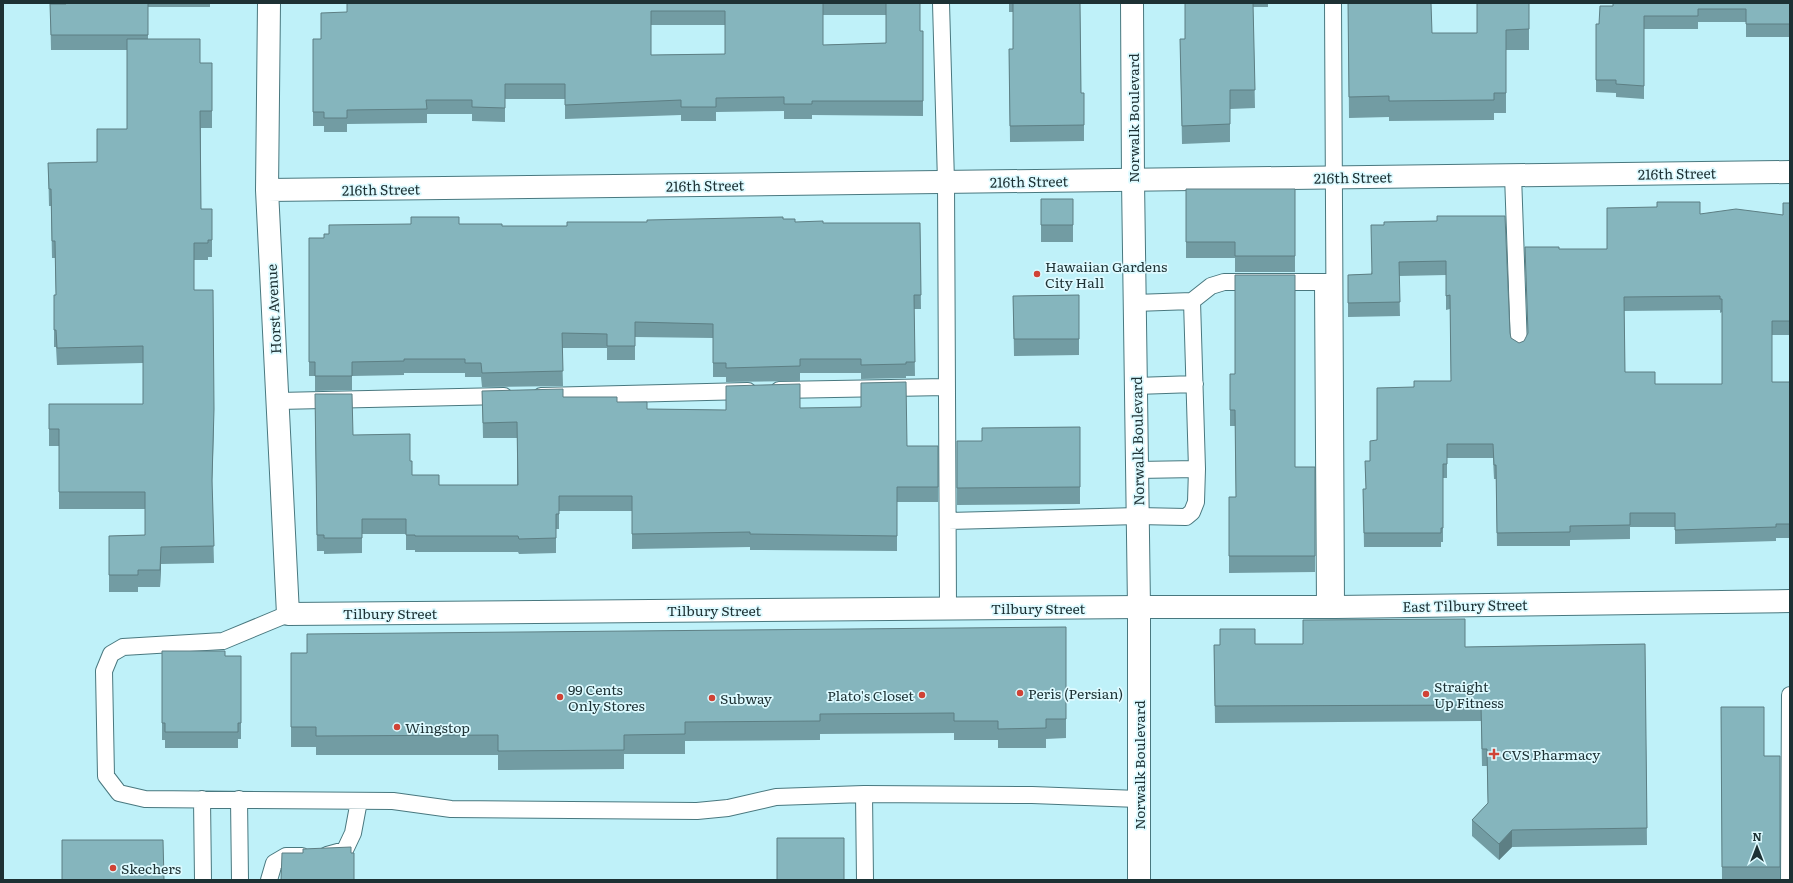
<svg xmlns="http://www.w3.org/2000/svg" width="1793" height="883" font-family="Literata,serif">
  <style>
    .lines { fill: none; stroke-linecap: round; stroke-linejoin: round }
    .lane-casing { stroke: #49787f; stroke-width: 18 }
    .street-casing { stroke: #49787f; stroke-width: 24 }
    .secondary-casing { stroke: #49787f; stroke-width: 24 }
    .lane { stroke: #fff; stroke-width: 16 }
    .street { stroke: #fff; stroke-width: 22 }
    .secondary { stroke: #fff; stroke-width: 22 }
    .wall { fill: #729ca3; fill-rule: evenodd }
    .shaded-wall { fill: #5d7f84 }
    .building { fill: #85b5bd; stroke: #5d7f84; fill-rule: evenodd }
    .poi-dot { fill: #d04336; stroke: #ddfaff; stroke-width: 1.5 }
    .labels { text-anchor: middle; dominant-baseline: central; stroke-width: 3.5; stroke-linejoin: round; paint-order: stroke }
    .street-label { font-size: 14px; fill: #1d3134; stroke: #ddfaff }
    .poi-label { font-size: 14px; fill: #1d3134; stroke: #ddfaff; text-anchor: start }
  </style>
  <rect width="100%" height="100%" fill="#bff1f9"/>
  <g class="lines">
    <g class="lane-casing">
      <path id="lane" d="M 941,3 L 946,182 L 948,608
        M 1333,3 L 1336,607
        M 1513,175 L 1519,347
        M 1323,282 L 1325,607
        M 1135,303 L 1192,301 L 1211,286 L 1224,282 L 1334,282
        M 1136,386 L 1195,384
        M 779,390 L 946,387
        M 541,396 L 748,391
        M 278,401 L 504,396
        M 1137,470 L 1197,469
        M 948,521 L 1138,516 L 1186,517 L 1192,512 L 1196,502 L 1197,469 L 1192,301
        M 288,614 L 223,641 L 123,647 L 111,654 L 104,671 L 106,776 L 119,793 L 145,799 L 393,801 L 451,809 L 697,811 L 728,808 L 776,797 L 864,794 L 1032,795 L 1138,799
        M 864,794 L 865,880
        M 202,799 L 203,880
        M 239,799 L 240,880
        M 327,855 L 345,850 L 353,833 L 359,801
        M 269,880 L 274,863 L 286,856 L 302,856
        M 1789,880 L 1790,695"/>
    </g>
    <g class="street-casing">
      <path id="street" d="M 269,3 L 267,190 L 288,614 L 1139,607 L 1336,607 L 1790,601
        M 267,190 L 1790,172"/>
    </g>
    <g class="secondary-casing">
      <path id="secondary" d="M 1132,3 L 1133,180 L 1139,607 L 1139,880"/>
    </g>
    <use href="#lane" class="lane"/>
    <use href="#street" class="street"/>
    <use href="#secondary" class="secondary"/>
  </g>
  <path class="wall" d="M 66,3 L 210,3 L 210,7 L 148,7 L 148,39 L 200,63 L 212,63 L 212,128 L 201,128 L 201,209 L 212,209 L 212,257 L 208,257 L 208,260 L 194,260 L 194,290 L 214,426 L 212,488 L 214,563 L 161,564 L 160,587 L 138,587 L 138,592 L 109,592 L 109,536 L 145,535 L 145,509 L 59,509 L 59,446 L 49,446 L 49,404 L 143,404 L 143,363 L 57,365 L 56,347 L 54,347 L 54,295 L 56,295 L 55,258 L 52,258 L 51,206 L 49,206 L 48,163 L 97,162 L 127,129 L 127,50 L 51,50 L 50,4 L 66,4 Z
    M 347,3 L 920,3 L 920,31 L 923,31 L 923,116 L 812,115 L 812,119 L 784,119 L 784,111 L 716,112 L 716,121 L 681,121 L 681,115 L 565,119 L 565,99 L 505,99 L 505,122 L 472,121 L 472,114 L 427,114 L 427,123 L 347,124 L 347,132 L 324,132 L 324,126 L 313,126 L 313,39 L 321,39 L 347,12 ZM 823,15 L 886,15 L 886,43 L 823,45 ZM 651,25 L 725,25 L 725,54 L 651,55 Z
    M 1009,3 L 1080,3 L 1081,93 L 1084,93 L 1084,141 L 1010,142 L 1009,49 L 1013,49 L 1013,12 L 1009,12 Z
    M 1185,3 L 1268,3 L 1268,7 L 1253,7 L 1255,108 L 1230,109 L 1230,142 L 1182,144 L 1180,39 L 1185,39 Z
    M 1348,3 L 1432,33 L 1477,33 L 1529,3 L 1529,50 L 1506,50 L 1506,113 L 1494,113 L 1494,120 L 1389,121 L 1389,117 L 1349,118 Z
    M 1790,3 L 1790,37 L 1746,37 L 1746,22 L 1698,22 L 1698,29 L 1644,29 L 1644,99 L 1616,97 L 1616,93 L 1596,92 L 1596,24 L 1599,24 L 1613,6 Z
    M 1186,189 L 1295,189 L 1295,272 L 1235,272 L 1235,258 L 1186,258 Z
    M 1041,199 L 1073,199 L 1073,242 L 1041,242 Z
    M 1790,203 L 1790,335 L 1772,335 L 1772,382 L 1790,382 L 1790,538 L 1776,538 L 1776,541 L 1675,544 L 1675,527 L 1630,527 L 1630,539 L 1570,540 L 1570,546 L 1497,546 L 1496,479 L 1494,479 L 1493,458 L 1447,458 L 1447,478 L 1443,478 L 1443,542 L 1441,542 L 1441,547 L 1364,547 L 1363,489 L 1366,489 L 1365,461 L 1370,461 L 1377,440 L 1414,387 L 1451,381 L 1450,309 L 1446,310 L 1446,275 L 1399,276 L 1400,316 L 1348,317 L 1348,275 L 1371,274 L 1384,225 L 1437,221 L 1510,333 L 1511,338 L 1519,343 L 1524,341 L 1528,334 L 1525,247 L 1559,249 L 1607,249 L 1700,214 L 1783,215 ZM 1720,310 L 1720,313 L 1722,312 L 1722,384 L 1655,384 L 1625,372 L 1624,311 Z
    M 783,219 L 795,222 L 823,223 L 920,223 L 921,309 L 914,309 L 915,376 L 906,376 L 906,378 L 861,379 L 861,373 L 800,373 L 800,381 L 726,382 L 726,377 L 713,377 L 713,338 L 635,337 L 635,360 L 607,360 L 607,348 L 562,348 L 563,386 L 482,387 L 481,377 L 465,377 L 465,373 L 404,373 L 404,375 L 352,376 L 352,390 L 315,391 L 315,376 L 309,376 L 309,238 L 324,238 L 329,234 L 459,224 L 502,226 L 567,226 L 647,222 Z
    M 1079,295 L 1079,355 L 1014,356 L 1013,296 Z
    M 1230,374 L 1295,467 L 1315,467 L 1315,572 L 1229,573 L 1229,497 L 1236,497 L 1235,426 L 1230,426 Z
    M 482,391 L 563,397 L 617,402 L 647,409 L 726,410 L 800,408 L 907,446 L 938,446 L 938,502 L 897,502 L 897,551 L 750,550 L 750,547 L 632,549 L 632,511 L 559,511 L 559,529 L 556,529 L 556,553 L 519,554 L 518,552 L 415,552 L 415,550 L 406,550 L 406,534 L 362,534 L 362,553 L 324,554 L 324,551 L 317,551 L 315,410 L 353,435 L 410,461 L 412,475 L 439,485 L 517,485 L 517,438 L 483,438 Z
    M 1080,427 L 1080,504 L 957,505 L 957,441 L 982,441 L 982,428 Z
    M 1066,627 L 1066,738 L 1046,739 L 1046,748 L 998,748 L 998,740 L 954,740 L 954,733 L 820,734 L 820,740 L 685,741 L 685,754 L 624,754 L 624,769 L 498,770 L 498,755 L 316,755 L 316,747 L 291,747 L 291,653 L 307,653 Z
    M 1220,629 L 1255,644 L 1465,647 L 1645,644 L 1647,845 L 1512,847 L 1499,860 L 1472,836 L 1472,820 L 1488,803 L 1487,766 L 1482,766 L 1481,721 L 1215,723 L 1214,645 L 1220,645 Z
    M 162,651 L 225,656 L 241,656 L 241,739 L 238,739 L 238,748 L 165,748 L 165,740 L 162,740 Z
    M 1721,707 L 1764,756 L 1780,756 L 1780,880 L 1722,880 Z"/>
  <path class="shaded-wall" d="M 161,547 L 161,564 L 160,587 L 160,570 Z
    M 1512,830 L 1512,847 L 1499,860 L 1499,844 Z"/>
  <path class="building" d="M 66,3 L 148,3 L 148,35 L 51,35 L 50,4 L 66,4 Z
    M 347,3 L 823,3 L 823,45 L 886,43 L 886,3 L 920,3 L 920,31 L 923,31 L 923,101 L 812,101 L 812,104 L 784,104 L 784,97 L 716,98 L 716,107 L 681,107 L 681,100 L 565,105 L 565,84 L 505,84 L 505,108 L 472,107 L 472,100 L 426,100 L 427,109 L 347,110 L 347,118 L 324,118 L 324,112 L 313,112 L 313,39 L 321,39 L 321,13 L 347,12 ZM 651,11 L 725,11 L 725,54 L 651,55 Z
    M 1013,3 L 1080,3 L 1081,93 L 1084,93 L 1084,125 L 1010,126 L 1009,49 L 1013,49 Z
    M 1185,3 L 1253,3 L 1255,90 L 1230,90 L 1230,124 L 1182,126 L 1180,39 L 1185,39 Z
    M 1348,3 L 1431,3 L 1432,33 L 1477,33 L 1477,3 L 1529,3 L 1529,29 L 1506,30 L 1506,93 L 1494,93 L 1494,100 L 1389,101 L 1389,96 L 1349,97 Z
    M 1613,3 L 1790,3 L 1790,24 L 1746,24 L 1746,9 L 1698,9 L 1698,16 L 1644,16 L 1644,86 L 1616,84 L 1616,80 L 1596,80 L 1596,24 L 1599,24 L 1600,6 L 1613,6 Z
    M 127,39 L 200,39 L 200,63 L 212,63 L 212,111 L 200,111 L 201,209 L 212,209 L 212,240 L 208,240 L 208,243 L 194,243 L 194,290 L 213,290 L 214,409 L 212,480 L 214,546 L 161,547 L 160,570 L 138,570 L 138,575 L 109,575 L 109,536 L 145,535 L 145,492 L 59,492 L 59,429 L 49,429 L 49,404 L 143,404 L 143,346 L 57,348 L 56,330 L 54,330 L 54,295 L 56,295 L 55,241 L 52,241 L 51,189 L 49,189 L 48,163 L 97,162 L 97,129 L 127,129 Z
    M 1186,189 L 1295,189 L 1295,256 L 1235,256 L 1235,242 L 1186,242 Z
    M 1041,199 L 1073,199 L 1073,225 L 1041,225 Z
    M 1657,202 L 1700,202 L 1700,214 L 1736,209 L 1783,215 L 1783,203 L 1790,203 L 1790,321 L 1772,321 L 1772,382 L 1790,382 L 1790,524 L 1776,524 L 1776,527 L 1675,530 L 1675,513 L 1630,513 L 1630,525 L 1570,526 L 1570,532 L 1497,533 L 1496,465 L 1494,465 L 1493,444 L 1447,444 L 1447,464 L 1443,464 L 1443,528 L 1441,528 L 1441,533 L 1364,533 L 1363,489 L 1366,489 L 1365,461 L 1370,461 L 1370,441 L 1377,440 L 1377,388 L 1414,387 L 1414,381 L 1451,381 L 1450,295 L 1446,296 L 1446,261 L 1399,262 L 1400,302 L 1348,303 L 1348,275 L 1372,274 L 1371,225 L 1384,225 L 1384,222 L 1437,221 L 1437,216 L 1505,216 L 1510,333 L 1511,338 L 1519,343 L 1524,341 L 1528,333 L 1525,247 L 1559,247 L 1559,249 L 1607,249 L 1607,208 L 1657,207 ZM 1720,296 L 1720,299 L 1722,299 L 1722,384 L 1655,384 L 1655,372 L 1625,372 L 1624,297 Z
    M 411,217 L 459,217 L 459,224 L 502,224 L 502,226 L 567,226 L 567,222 L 647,222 L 647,220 L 783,217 L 783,219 L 795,219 L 795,222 L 823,221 L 823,223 L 920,223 L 921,295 L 914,295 L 915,362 L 906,362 L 906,364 L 861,365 L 861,359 L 800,359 L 800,366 L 726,368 L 726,363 L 713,363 L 713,324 L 635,322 L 635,346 L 607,346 L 607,334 L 562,333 L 563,371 L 482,373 L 481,363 L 465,363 L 465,359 L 404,359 L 404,361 L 352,362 L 352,376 L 315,376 L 315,362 L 309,362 L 309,238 L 324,238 L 324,234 L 329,234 L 329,225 L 411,224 Z
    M 1235,275 L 1295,275 L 1295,467 L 1315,467 L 1315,556 L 1229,556 L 1229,497 L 1236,497 L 1235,410 L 1230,410 L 1230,374 L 1235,374 Z
    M 1079,295 L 1079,339 L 1014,339 L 1013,296 Z
    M 906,382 L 907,446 L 938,446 L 938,487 L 897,487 L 897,536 L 750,534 L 750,532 L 632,534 L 632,496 L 559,496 L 559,514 L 556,514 L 556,538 L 519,539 L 518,536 L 415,536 L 415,535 L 406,535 L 406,519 L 362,519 L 362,538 L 324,538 L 324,535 L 317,535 L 315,394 L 352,394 L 353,435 L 410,434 L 410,461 L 412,461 L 412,475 L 439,475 L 439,485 L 518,485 L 517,422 L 483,423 L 482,391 L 563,389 L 563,397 L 617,397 L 617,402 L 647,402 L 647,409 L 726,410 L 726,386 L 800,384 L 800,408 L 861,407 L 861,383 Z
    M 1080,427 L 1080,487 L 957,488 L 957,441 L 982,441 L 982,428 Z
    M 1465,619 L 1465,647 L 1645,644 L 1647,828 L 1512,830 L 1499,844 L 1472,820 L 1488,803 L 1487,749 L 1482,749 L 1481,705 L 1215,706 L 1214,645 L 1220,645 L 1220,629 L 1255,629 L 1255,644 L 1303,644 L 1303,620 Z
    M 1066,627 L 1066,719 L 1046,719 L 1046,728 L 998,729 L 998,721 L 954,721 L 954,713 L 820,714 L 820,721 L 685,722 L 685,734 L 624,735 L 624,750 L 498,751 L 498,735 L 316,736 L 316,727 L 291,727 L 291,653 L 307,653 L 307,634 Z
    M 162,651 L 225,651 L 225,656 L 241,656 L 241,723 L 238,723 L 238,732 L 165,732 L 165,723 L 162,723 Z
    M 1721,707 L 1764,707 L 1764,756 L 1780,756 L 1780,867 L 1722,867 Z
    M 777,838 L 844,838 L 844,880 L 777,880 Z
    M 62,840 L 163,840 L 164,880 L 62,880 Z
    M 351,847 L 351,853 L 354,853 L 354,880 L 281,880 L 282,853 L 303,853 L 303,849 Z"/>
  <g class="poi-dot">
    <circle cx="1037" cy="274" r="4"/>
    <circle cx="1020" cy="693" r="4"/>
    <circle cx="1426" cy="694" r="4"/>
    <circle cx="922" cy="695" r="4"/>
    <circle cx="560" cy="697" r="4"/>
    <circle cx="712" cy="698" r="4"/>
    <circle cx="397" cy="727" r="4"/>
    <path d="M1492 748h4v4h4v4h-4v4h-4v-4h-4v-4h4z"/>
    <circle cx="113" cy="868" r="4"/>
  </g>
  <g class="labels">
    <g class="street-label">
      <text transform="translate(1133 118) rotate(-90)">Norwalk Boulevard</text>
      <text transform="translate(1677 173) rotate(-1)">216th Street</text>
      <text transform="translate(1353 177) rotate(-1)">216th Street</text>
      <text transform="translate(1029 181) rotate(-1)">216th Street</text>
      <text transform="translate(705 185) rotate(-1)">216th Street</text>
      <text transform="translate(381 189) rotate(-1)">216th Street</text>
      <text transform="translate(273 309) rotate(-93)">Horst Avenue</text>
      <text transform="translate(1137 441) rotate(-91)">Norwalk Boulevard</text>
      <text transform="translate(1465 605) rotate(-1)">East Tilbury Street</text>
      <text x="1038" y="608">Tilbury Street</text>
      <text x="714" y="610">Tilbury Street</text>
      <text x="390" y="613">Tilbury Street</text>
      <text transform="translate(1139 765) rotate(-90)">Norwalk Boulevard</text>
    </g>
    <g class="poi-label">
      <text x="1045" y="266">Hawaiian Gardens<tspan x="1045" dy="16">City Hall</tspan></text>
      <text x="1434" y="686">Straight<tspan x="1434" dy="16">Up Fitness</tspan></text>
      <text x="568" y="689">99 Cents<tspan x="568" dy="16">Only Stores</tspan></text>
      <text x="1028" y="693">Peris (Persian)</text>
      <text x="914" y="695" text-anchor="end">Plato's Closet</text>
      <text x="720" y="698">Subway</text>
      <text x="405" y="727">Wingstop</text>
      <text x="1502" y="754">CVS Pharmacy</text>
      <text x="121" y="868">Skechers</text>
    </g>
  </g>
  <rect width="1793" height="883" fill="none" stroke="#1d3134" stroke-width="8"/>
  <g transform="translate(1757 847)" stroke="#ddfaff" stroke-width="3" paint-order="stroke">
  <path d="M0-3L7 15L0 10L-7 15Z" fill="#1d3134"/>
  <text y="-6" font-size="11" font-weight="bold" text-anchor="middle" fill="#1d3134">N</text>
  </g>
</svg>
